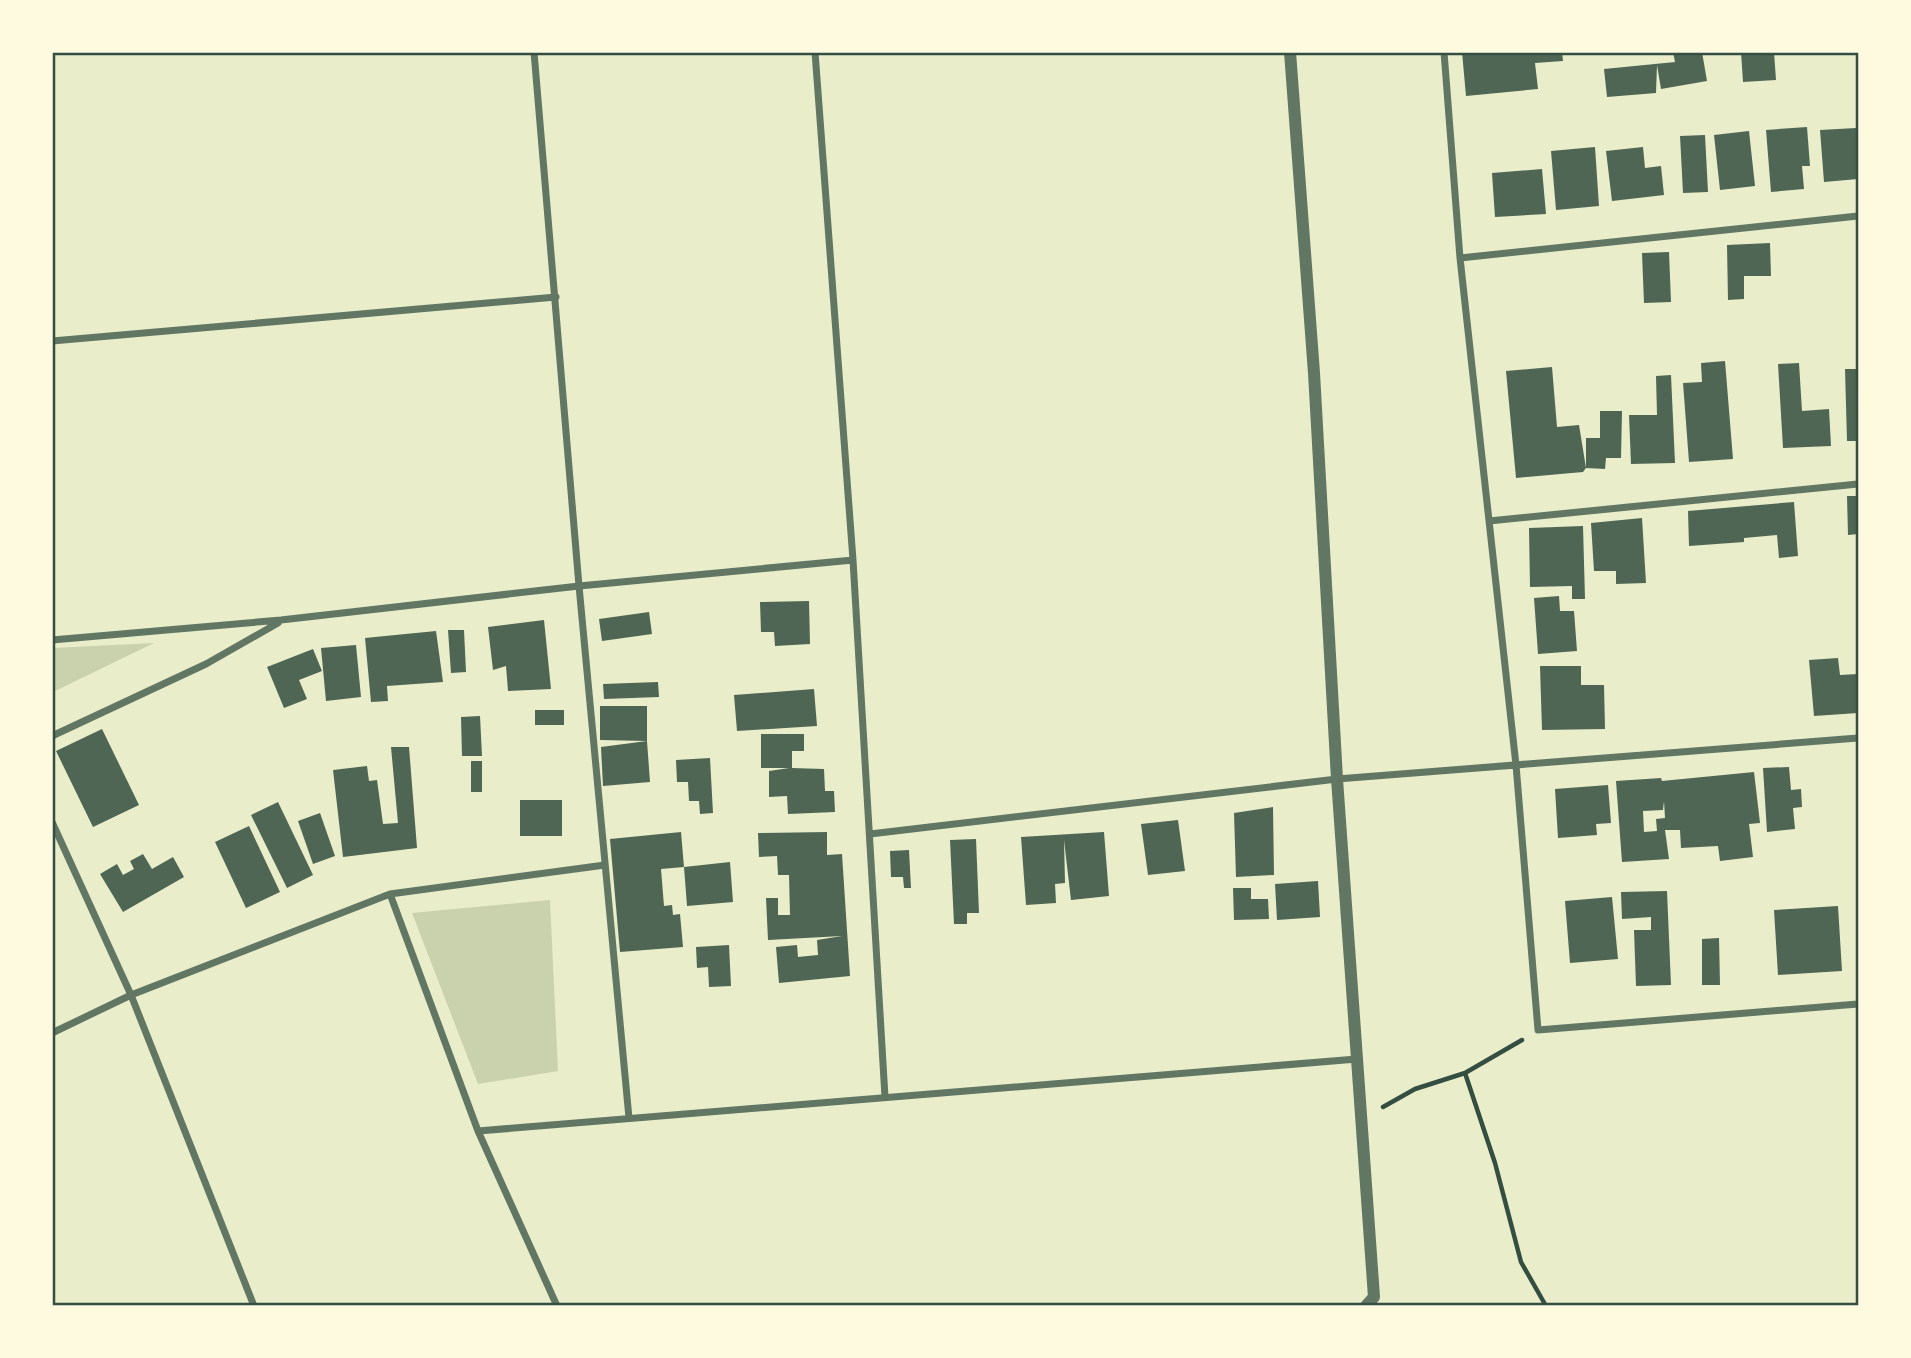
<svg xmlns="http://www.w3.org/2000/svg" width="1911" height="1358" font-family="'Work Sans',sans-serif">
  <style>
    .green { fill: #cad2ad }
    .building { fill: #4f6655; fill-rule: evenodd }
    .lines { fill: none; stroke-linecap: round; stroke-linejoin: round }
    .path { stroke: #344e41; stroke-width: 4.5 }
    .minor { stroke: #617663; stroke-width: 7 }
    .tertiary { stroke: #617663; stroke-width: 12 }
    .neatline { fill: none; stroke: #344e41; stroke-width: 2.5 }
  </style>
  <rect width="100%" height="100%" fill="#e9edc9"/>
  <path class="green" d="M 154,643 L 53,692 L 53,648 Z
    M 550,900 L 558,1071 L 478,1084 L 412,913 Z"/>
  <path class="building" d="M 1462,52 L 1562,52 L 1563,61 L 1535,63 L 1538,89 L 1466,96 Z
    M 1673,52 L 1702,52 L 1707,81 L 1661,89 L 1657,65 L 1656,93 L 1607,97 L 1604,69 L 1675,62 Z
    M 1741,52 L 1774,52 L 1776,80 L 1743,82 Z
    M 1807,127 L 1810,166 L 1802,166 L 1804,189 L 1771,192 L 1766,130 Z
    M 1856,128 L 1858,179 L 1824,182 L 1820,130 Z
    M 1749,131 L 1755,186 L 1720,190 L 1714,135 Z
    M 1705,135 L 1708,192 L 1683,193 L 1680,136 Z
    M 1595,147 L 1599,206 L 1556,210 L 1551,151 Z
    M 1643,147 L 1645,168 L 1661,166 L 1664,195 L 1612,201 L 1606,151 Z
    M 1542,169 L 1546,214 L 1495,217 L 1492,173 Z
    M 1770,243 L 1771,276 L 1744,276 L 1744,299 L 1728,300 L 1727,245 Z
    M 1669,252 L 1671,302 L 1644,303 L 1642,253 Z
    M 1725,361 L 1733,459 L 1689,462 L 1683,383 L 1702,382 L 1701,363 Z
    M 1799,363 L 1802,411 L 1829,409 L 1831,446 L 1783,448 L 1778,364 Z
    M 1552,367 L 1557,427 L 1579,425 L 1586,468 L 1583,472 L 1516,478 L 1506,371 Z
    M 1845,369 L 1858,369 L 1858,441 L 1847,441 Z
    M 1671,375 L 1675,463 L 1631,464 L 1629,415 L 1657,415 L 1656,376 Z
    M 1600,411 L 1622,411 L 1621,458 L 1606,458 L 1605,469 L 1586,468 L 1586,438 L 1600,438 Z
    M 1847,496 L 1858,496 L 1858,534 L 1848,535 Z
    M 1794,502 L 1798,556 L 1779,558 L 1777,535 L 1744,538 L 1744,542 L 1689,546 L 1688,511 Z
    M 1642,518 L 1646,583 L 1616,584 L 1616,571 L 1594,571 L 1591,523 Z
    M 1583,526 L 1585,599 L 1572,599 L 1572,586 L 1530,587 L 1529,528 Z
    M 1559,596 L 1560,611 L 1574,611 L 1577,651 L 1538,654 L 1534,598 Z
    M 809,601 L 810,644 L 775,646 L 774,632 L 761,632 L 760,602 Z
    M 649,612 L 652,634 L 602,641 L 599,619 Z
    M 544,620 L 551,689 L 508,691 L 506,666 L 493,670 L 488,627 Z
    M 448,630 L 464,630 L 466,672 L 451,673 Z
    M 436,631 L 443,682 L 387,686 L 388,701 L 371,702 L 365,638 Z
    M 356,645 L 361,697 L 326,701 L 321,648 Z
    M 313,649 L 322,671 L 299,680 L 307,699 L 284,708 L 267,667 Z
    M 1838,658 L 1840,675 L 1858,674 L 1858,713 L 1814,716 L 1809,660 Z
    M 1540,666 L 1581,666 L 1581,685 L 1604,685 L 1605,729 L 1542,730 Z
    M 658,682 L 659,697 L 604,699 L 603,684 Z
    M 814,689 L 817,726 L 737,731 L 734,695 Z
    M 600,706 L 647,706 L 647,741 L 650,782 L 603,786 L 601,747 L 647,741 L 600,740 Z
    M 535,710 L 564,710 L 564,725 L 535,725 Z
    M 480,716 L 482,756 L 462,756 L 461,717 Z
    M 102,729 L 139,805 L 93,827 L 56,751 Z
    M 761,734 L 804,734 L 804,751 L 792,751 L 792,768 L 824,769 L 825,791 L 834,791 L 835,812 L 788,814 L 787,796 L 769,797 L 769,771 L 789,768 L 761,768 Z
    M 391,747 L 409,747 L 417,848 L 343,857 L 333,770 L 367,766 L 369,781 L 377,780 L 383,824 L 398,823 Z
    M 710,758 L 713,813 L 700,814 L 699,801 L 689,801 L 688,782 L 677,782 L 676,760 Z
    M 471,761 L 482,761 L 482,792 L 471,792 Z
    M 1789,767 L 1791,790 L 1801,789 L 1802,807 L 1793,808 L 1795,829 L 1767,832 L 1763,768 Z
    M 1754,772 L 1760,823 L 1749,824 L 1753,857 L 1720,861 L 1718,846 L 1681,848 L 1680,830 L 1665,830 L 1669,859 L 1622,862 L 1616,781 L 1661,778 L 1662,781 ZM 1664,801 L 1665,818 L 1656,819 L 1657,831 L 1644,832 L 1643,811 L 1663,810 Z
    M 1608,785 L 1611,823 L 1596,824 L 1597,835 L 1558,838 L 1555,789 Z
    M 520,800 L 562,800 L 562,836 L 520,836 Z
    M 278,802 L 313,875 L 287,888 L 251,815 Z
    M 1273,807 L 1274,875 L 1236,877 L 1234,813 Z
    M 320,813 L 335,856 L 313,864 L 298,821 Z
    M 1178,820 L 1185,871 L 1148,875 L 1141,824 Z
    M 249,826 L 280,892 L 246,908 L 215,842 Z
    M 681,832 L 684,867 L 661,869 L 664,906 L 672,905 L 673,915 L 680,914 L 683,947 L 620,952 L 610,839 Z
    M 827,832 L 827,855 L 842,854 L 850,976 L 779,983 L 776,947 L 797,945 L 798,957 L 818,955 L 817,940 L 842,936 L 768,940 L 766,898 L 778,898 L 778,915 L 790,915 L 789,875 L 778,875 L 777,856 L 759,857 L 758,833 Z
    M 1104,832 L 1109,896 L 1071,900 L 1064,840 L 1065,883 L 1055,884 L 1056,903 L 1026,905 L 1021,837 Z
    M 976,839 L 979,913 L 967,913 L 967,924 L 954,924 L 950,840 Z
    M 909,850 L 911,888 L 904,888 L 903,877 L 891,877 L 890,851 Z
    M 143,854 L 152,869 L 173,857 L 184,877 L 123,912 L 100,874 L 117,864 L 123,875 L 134,869 L 130,861 Z
    M 730,862 L 733,902 L 687,906 L 684,867 Z
    M 1318,881 L 1320,917 L 1277,920 L 1275,884 Z
    M 1233,888 L 1251,888 L 1251,899 L 1268,899 L 1269,919 L 1234,920 Z
    M 1667,891 L 1671,985 L 1636,986 L 1634,930 L 1651,930 L 1651,917 L 1622,919 L 1621,892 Z
    M 1612,897 L 1618,959 L 1570,963 L 1565,901 Z
    M 1838,906 L 1842,971 L 1778,975 L 1774,910 Z
    M 1719,938 L 1720,985 L 1702,985 L 1702,939 Z
    M 729,945 L 731,986 L 709,987 L 708,967 L 697,968 L 696,947 Z"/>
  <g class="lines">
    <path class="path" d="M 1465,1073 L 1495,1163 L 1521,1262 L 1546,1306
      M 1383,1107 L 1415,1089 L 1465,1073 L 1522,1040"/>
    <path class="minor" d="M 534,52 L 579,586 L 629,1118
      M 815,52 L 853,560 L 885,1097
      M 1444,52 L 1460,258 L 1516,765 L 1538,1030 L 1858,1004
      M 1460,258 L 1858,216
      M 52,341 L 556,297
      M 1489,521 L 1858,484
      M 52,640 L 281,620 L 579,586 L 853,560
      M 52,736 L 206,664 L 278,623
      M 52,822 L 131,995 L 254,1306
      M 870,834 L 1337,779 L 1858,738
      M 390,894 L 478,1131 L 557,1306
      M 52,1033 L 131,995 L 390,894 L 605,865
      M 478,1131 L 1357,1059"/>
    <path class="tertiary" d="M 1290,52 L 1314,373 L 1337,779 L 1374,1297 L 1366,1306"/>
  </g>
  <rect width="1911" height="1358" fill="none" stroke="#fefae0" stroke-width="108"/>
  <rect x="54" y="54" width="1803" height="1250" class="neatline"/>
</svg>
